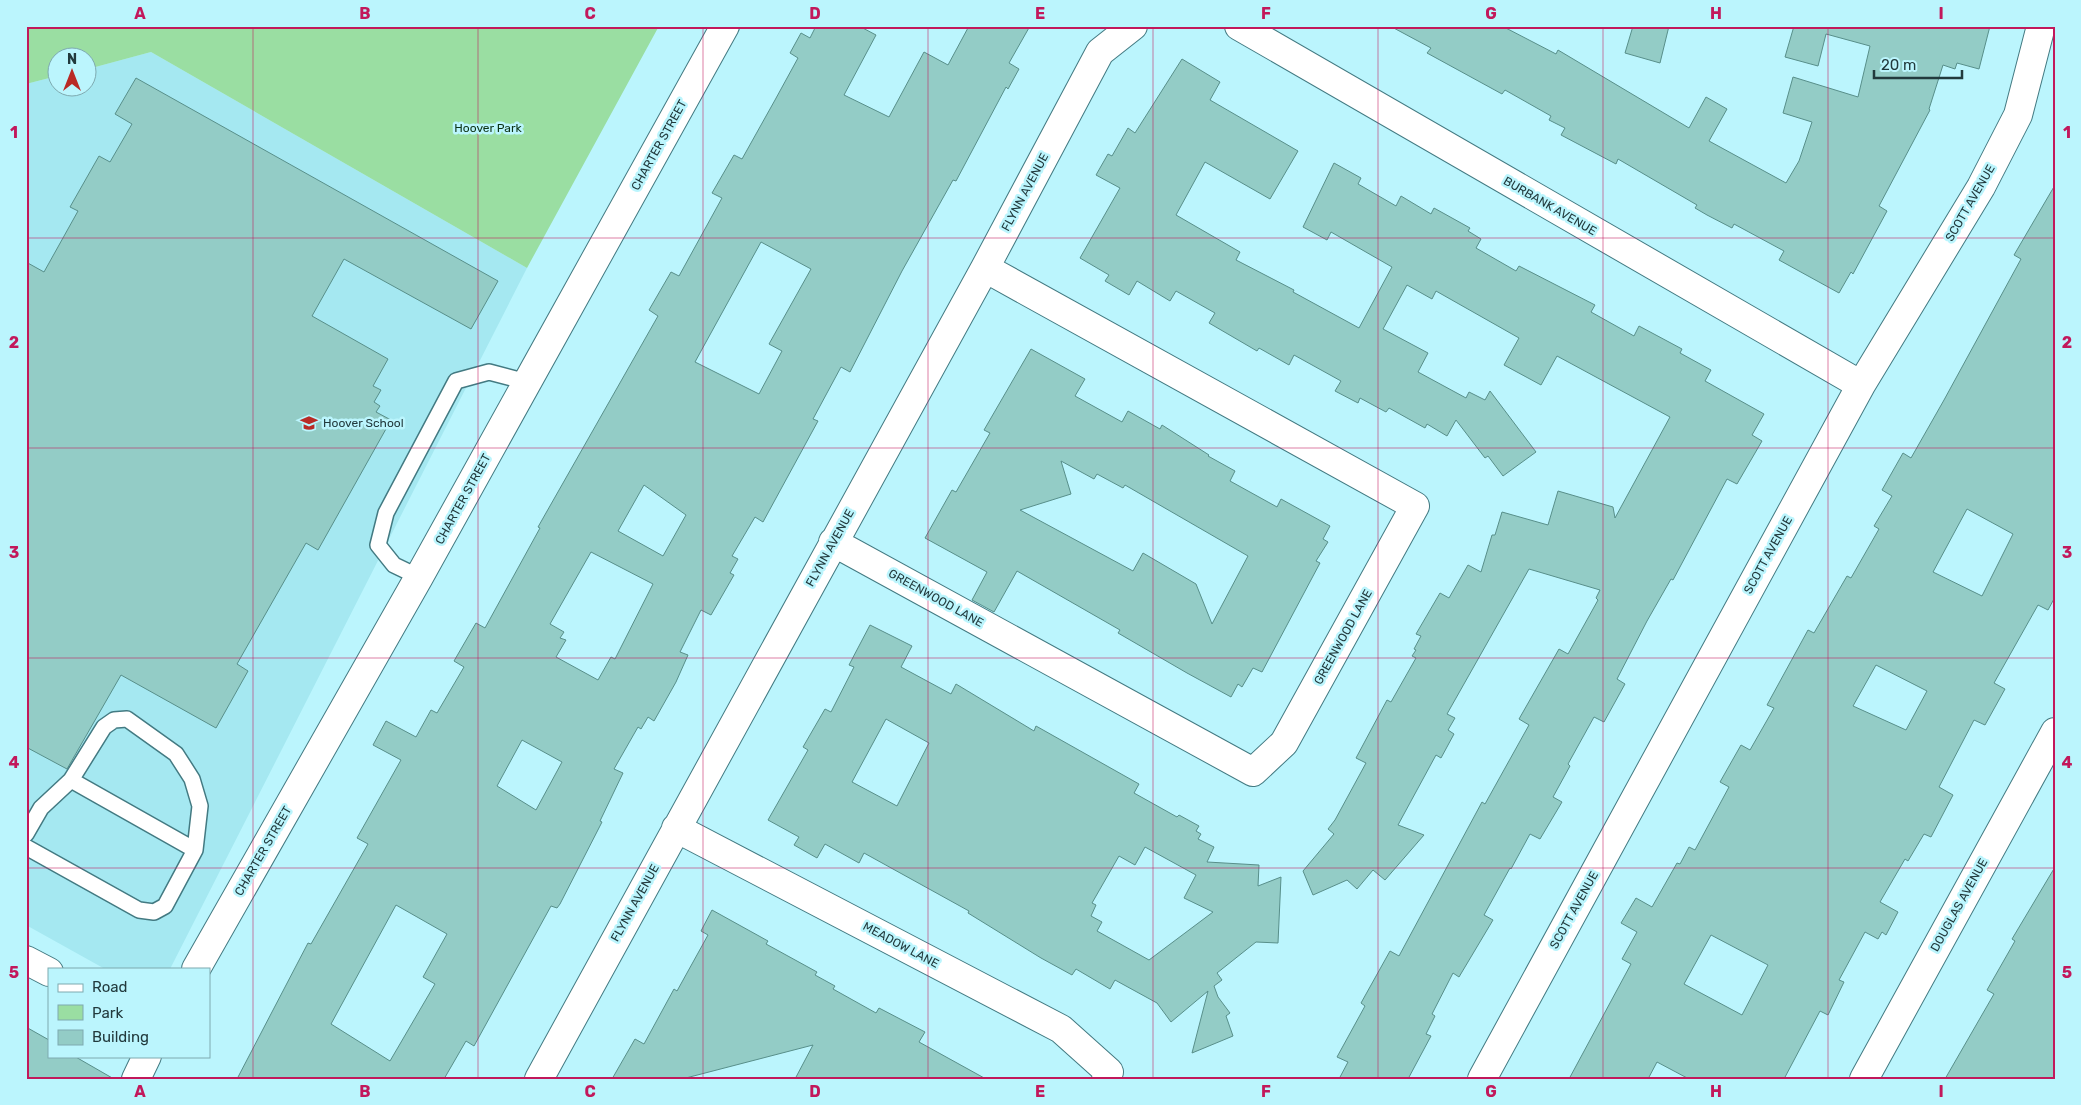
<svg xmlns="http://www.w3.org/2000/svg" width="2081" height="1105" font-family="Rubik,sans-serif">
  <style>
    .built { fill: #a5e8f1 }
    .green { fill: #9adea2 }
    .building { fill: #93ccc6; stroke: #588f8a; fill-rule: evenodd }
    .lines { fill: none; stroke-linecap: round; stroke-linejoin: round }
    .service-casing { stroke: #437a82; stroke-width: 18 }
    .minor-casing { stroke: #437a82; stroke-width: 30 }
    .tertiary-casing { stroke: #437a82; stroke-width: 30 }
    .service { stroke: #fff; stroke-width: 15 }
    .minor { stroke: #fff; stroke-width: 28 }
    .tertiary { stroke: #fff; stroke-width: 28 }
    .grid { fill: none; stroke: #c2185b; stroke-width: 1; stroke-opacity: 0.55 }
    .labels { text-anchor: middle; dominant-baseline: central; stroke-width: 5; stroke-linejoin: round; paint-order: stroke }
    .park-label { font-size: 12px; fill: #0c3214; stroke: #bbf5fd }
    .street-label { font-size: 12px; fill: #223a3d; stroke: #bbf5fd }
    .poi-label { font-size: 12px; fill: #223a3d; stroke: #bbf5fd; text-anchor: start }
    .neatline { fill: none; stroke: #c2185b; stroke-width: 2 }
    .grid-label { font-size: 16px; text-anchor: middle; font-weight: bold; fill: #c2185b }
  </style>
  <rect width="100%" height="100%" fill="#bbf5fd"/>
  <path class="built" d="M 151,52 L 527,268 L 170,969 L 105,969 L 26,925 L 26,84 L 57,76 L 58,88 L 88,88 L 88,69 Z"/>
  <path class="green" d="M 26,26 L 659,26 L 527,268 L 151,52 L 88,69 L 88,58 L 58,58 L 57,76 L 26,84 Z"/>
  <path class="building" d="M 816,26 L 859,26 L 876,35 L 844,95 L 889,117 L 924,52 L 948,65 L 969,26 L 1030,26 L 1009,63 L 1019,69 L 1008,89 L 1006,87 L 956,181 L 953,180 L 902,271 L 850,372 L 841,367 L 813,419 L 818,421 L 763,522 L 755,517 L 732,556 L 738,559 L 730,573 L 734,575 L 711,615 L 701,610 L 680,652 L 688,655 L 676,682 L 654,721 L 648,717 L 641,729 L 638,727 L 614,769 L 623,773 L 600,821 L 602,822 L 560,904 L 557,908 L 551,906 L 474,1046 L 466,1041 L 444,1079 L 237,1079 L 308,943 L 311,944 L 368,844 L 357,838 L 401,760 L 373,745 L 386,721 L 416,737 L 431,710 L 437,713 L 464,667 L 454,661 L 476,623 L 485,628 L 540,528 L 538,527 L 658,316 L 649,310 L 671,272 L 679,276 L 722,198 L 712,193 L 734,155 L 742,159 L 775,100 L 798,58 L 790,53 L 801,33 L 810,38 ZM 761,242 L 811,269 L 769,344 L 782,351 L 759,394 L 695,362 ZM 644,485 L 686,515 L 663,556 L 618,531 ZM 591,552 L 653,584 L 615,659 L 611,657 L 598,680 L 556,657 L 566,640 L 560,638 L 564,632 L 550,624 ZM 522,740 L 562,762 L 536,810 L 497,786 ZM 396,905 L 447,934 L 423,977 L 435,984 L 390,1061 L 331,1024 Z
    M 1390,26 L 1502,26 L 1556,54 L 1558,50 L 1689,128 L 1706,97 L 1727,109 L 1709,141 L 1786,183 L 1799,161 L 1812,122 L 1783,113 L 1793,77 L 1858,97 L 1870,46 L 1826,34 L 1818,66 L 1785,57 L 1794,26 L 1990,26 L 1979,69 L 1957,63 L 1955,69 L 1943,65 L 1929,109 L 1930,110 L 1879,206 L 1887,211 L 1853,274 L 1851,272 L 1839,293 L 1779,260 L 1784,251 L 1734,224 L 1732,228 L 1707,215 L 1695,208 L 1697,205 L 1618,159 L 1616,164 L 1561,135 L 1565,128 L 1549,120 L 1551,116 L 1505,90 L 1502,94 L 1427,53 L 1431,48 Z
    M 1633,26 L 1669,26 L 1660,63 L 1625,53 Z
    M 1182,59 L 1220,82 L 1210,100 L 1298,151 L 1270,199 L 1205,162 L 1176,215 L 1240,252 L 1236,260 L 1294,290 L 1293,292 L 1359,328 L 1392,267 L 1331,232 L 1327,240 L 1303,227 L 1334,163 L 1361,178 L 1358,184 L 1396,206 L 1401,196 L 1431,214 L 1434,208 L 1470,228 L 1468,231 L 1481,239 L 1476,248 L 1516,271 L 1519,266 L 1595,305 L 1591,312 L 1634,336 L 1639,326 L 1682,349 L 1680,353 L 1711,370 L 1705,381 L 1764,414 L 1752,435 L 1762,441 L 1737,484 L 1727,479 L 1673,580 L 1671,579 L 1647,621 L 1617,679 L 1625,684 L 1604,722 L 1594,717 L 1568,764 L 1570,766 L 1553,797 L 1562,802 L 1540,839 L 1530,834 L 1511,869 L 1510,868 L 1484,915 L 1493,920 L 1459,977 L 1453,973 L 1432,1014 L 1435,1016 L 1426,1034 L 1431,1036 L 1408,1079 L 1339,1079 L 1348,1062 L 1337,1057 L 1365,1006 L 1361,1003 L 1390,951 L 1399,956 L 1482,802 L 1485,804 L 1529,725 L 1519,719 L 1559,649 L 1568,654 L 1598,600 L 1596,598 L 1600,590 L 1529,569 L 1447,714 L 1455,718 L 1448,730 L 1454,734 L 1441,758 L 1436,755 L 1398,825 L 1424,835 L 1385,880 L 1373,870 L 1357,889 L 1347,880 L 1313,895 L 1303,871 L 1334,834 L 1328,829 L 1335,820 L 1366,763 L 1356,758 L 1387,700 L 1391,702 L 1416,658 L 1412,656 L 1416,650 L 1414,649 L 1421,636 L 1416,634 L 1440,593 L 1449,598 L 1468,565 L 1481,572 L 1492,535 L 1495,535 L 1502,512 L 1548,525 L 1558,491 L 1613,507 L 1615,518 L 1670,417 L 1557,356 L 1541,385 L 1504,365 L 1519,338 L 1436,291 L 1432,299 L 1407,285 L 1383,329 L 1428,353 L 1418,372 L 1466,398 L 1469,392 L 1485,400 L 1490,391 L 1536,452 L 1503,476 L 1488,456 L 1485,458 L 1456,420 L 1447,436 L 1427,424 L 1425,428 L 1389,408 L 1386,412 L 1360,398 L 1358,403 L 1335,391 L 1341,381 L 1294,355 L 1289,365 L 1259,348 L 1257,351 L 1209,323 L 1215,313 L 1176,291 L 1170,301 L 1137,281 L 1129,295 L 1105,281 L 1109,275 L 1080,258 L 1120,188 L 1096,175 L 1108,154 L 1112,156 L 1128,128 L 1135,133 Z
    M 136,78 L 498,281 L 471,329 L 344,259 L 312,316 L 388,359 L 373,386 L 381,390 L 374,402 L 380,406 L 376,412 L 391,420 L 318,550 L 306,543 L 237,664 L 248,671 L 216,728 L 121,675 L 67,769 L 26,747 L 26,262 L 44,272 L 78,211 L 70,207 L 99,156 L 110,162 L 132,124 L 115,114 Z
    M 2055,185 L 2055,597 L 2048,610 L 2038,605 L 1994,683 L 2005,689 L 1985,725 L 1974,720 L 1939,787 L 1953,795 L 1931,837 L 1924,834 L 1908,861 L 1905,859 L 1880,902 L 1898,912 L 1886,935 L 1882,932 L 1878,939 L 1865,932 L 1839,980 L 1844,982 L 1828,1015 L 1820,1011 L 1784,1079 L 1689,1079 L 1657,1062 L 1648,1079 L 1569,1079 L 1631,964 L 1622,959 L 1637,932 L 1621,923 L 1636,898 L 1652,907 L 1677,863 L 1680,864 L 1689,847 L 1695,850 L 1729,787 L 1720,782 L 1741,745 L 1750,750 L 1774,708 L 1767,705 L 1808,630 L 1814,633 L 1847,576 L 1851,578 L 1879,529 L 1874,526 L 1892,496 L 1882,490 L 1903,453 L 1911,458 L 1944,400 L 2021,259 L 2014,255 ZM 1967,509 L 2013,534 L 1982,596 L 1933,572 ZM 1876,665 L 1927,691 L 1906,730 L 1853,706 ZM 1711,935 L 1768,965 L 1742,1015 L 1684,984 Z
    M 1031,349 L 1085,379 L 1075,396 L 1122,422 L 1128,411 L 1160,429 L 1162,425 L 1209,455 L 1208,456 L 1235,471 L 1230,481 L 1277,507 L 1281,499 L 1330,526 L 1323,539 L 1328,542 L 1316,561 L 1320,563 L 1262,672 L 1253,668 L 1242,687 L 1238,684 L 1231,697 L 1187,673 L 1118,633 L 1120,630 L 1017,571 L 994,612 L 972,600 L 987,572 L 925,538 L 952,490 L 956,492 L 990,433 L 984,430 ZM 1061,461 L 1094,479 L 1097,474 L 1123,488 L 1125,485 L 1248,556 L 1212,624 L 1196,584 L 1143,553 L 1133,571 L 1020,510 L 1071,494 Z
    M 870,625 L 912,646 L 901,667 L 951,694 L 956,684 L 1034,731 L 1036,726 L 1139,784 L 1134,793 L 1177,817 L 1179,815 L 1199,826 L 1196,831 L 1201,834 L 1198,839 L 1214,847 L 1207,862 L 1259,865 L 1258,886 L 1281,877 L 1278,943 L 1256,942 L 1217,973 L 1222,980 L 1214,986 L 1218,997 L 1230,1013 L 1226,1016 L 1233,1036 L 1192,1053 L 1208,991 L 1171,1022 L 1157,1003 L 1115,980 L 1110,989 L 1076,969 L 1072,975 L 1041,958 L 968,913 L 969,911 L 864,853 L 859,863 L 825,844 L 817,858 L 794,845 L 799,837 L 768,820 L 808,750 L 803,747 L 825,709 L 831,712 L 854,667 L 849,665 ZM 886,719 L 929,743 L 897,806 L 852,782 ZM 1145,847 L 1196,875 L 1184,898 L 1213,912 L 1149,960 L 1097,931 L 1102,922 L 1091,916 L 1096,905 L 1092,903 L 1119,856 L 1135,865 Z
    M 2055,867 L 2055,1079 L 1945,1079 L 1994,994 L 1987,990 L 2015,941 L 2012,939 Z
    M 712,910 L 768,941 L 766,944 L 817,972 L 815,975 L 835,986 L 833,989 L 876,1013 L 879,1008 L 925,1032 L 919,1042 L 986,1079 L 795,1079 L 813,1045 L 682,1079 L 612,1079 L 635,1039 L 644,1044 L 674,989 L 677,991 L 708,935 L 701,931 Z
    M 26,1027 L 49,1040 L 49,1056 L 74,1056 L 114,1079 L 26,1079 Z"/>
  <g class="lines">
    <g class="service-casing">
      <path id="service" d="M 419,577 L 394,565 L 378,545 L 386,513 L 456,381 L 489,372 L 527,382
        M 71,780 L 195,850
        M 26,834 L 41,808 L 71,780 L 104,727 L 114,720 L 127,719 L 176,754 L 192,779 L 200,806 L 195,850 L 165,906 L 154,912 L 139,910 L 26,847"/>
    </g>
    <g class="minor-casing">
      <path id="minor" d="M 1239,26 L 1861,385
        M 833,542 L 1253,772 L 1284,743 L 1415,506 L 985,268
        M 676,828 L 1061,1029 L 1109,1072 L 1106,1079
        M 26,960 L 49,972
        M 539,1079 L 985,268 L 1100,52 L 1133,26
        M 1482,1079 L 1861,385 L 1981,187 L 2018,115 L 2041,26"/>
    </g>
    <g class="tertiary-casing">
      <path id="tertiary" d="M 196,969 L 419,577 L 725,26
        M 136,1079 L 147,1056
        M 1864,1079 L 2055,732"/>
    </g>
    <use href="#service" class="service"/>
    <use href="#minor" class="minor"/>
    <use href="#tertiary" class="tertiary"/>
  </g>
  <path class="grid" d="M 253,26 L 253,1079M 478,26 L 478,1079M 703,26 L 703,1079M 928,26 L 928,1079M 1153,26 L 1153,1079M 1378,26 L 1378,1079M 1603,26 L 1603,1079M 1828,26 L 1828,1079M 26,238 L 2055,238M 26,448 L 2055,448M 26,658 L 2055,658M 26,868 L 2055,868"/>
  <defs>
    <g id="school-bare" transform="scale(1.35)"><path d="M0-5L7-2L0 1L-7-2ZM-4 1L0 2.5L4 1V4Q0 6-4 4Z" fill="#b92a25" stroke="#bbf5fd" stroke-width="2.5" paint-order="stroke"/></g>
  </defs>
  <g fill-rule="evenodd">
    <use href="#school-bare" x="309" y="423"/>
  </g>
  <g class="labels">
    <g class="park-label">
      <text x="488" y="128">Hoover Park</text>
    </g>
    <g class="street-label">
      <text transform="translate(659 145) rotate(-61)">CHARTER STREET</text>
      <text transform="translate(1025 192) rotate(-62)">FLYNN AVENUE</text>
      <text transform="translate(1970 203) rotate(-60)">SCOTT AVENUE</text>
      <text transform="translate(1550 206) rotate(30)">BURBANK AVENUE</text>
      <text transform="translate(463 499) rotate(-61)">CHARTER STREET</text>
      <text transform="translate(830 548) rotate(-61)">FLYNN AVENUE</text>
      <text transform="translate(1768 555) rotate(-61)">SCOTT AVENUE</text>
      <text transform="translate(936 598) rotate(29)">GREENWOOD LANE</text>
      <text transform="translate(1343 637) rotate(-61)">GREENWOOD LANE</text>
      <text transform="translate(263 851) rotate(-60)">CHARTER STREET</text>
      <text transform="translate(635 903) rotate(-61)">FLYNN AVENUE</text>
      <text transform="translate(1959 905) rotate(-61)">DOUGLAS AVENUE</text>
      <text transform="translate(1574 910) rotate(-61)">SCOTT AVENUE</text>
      <text transform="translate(901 945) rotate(28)">MEADOW LANE</text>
    </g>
    <g class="poi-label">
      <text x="323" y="423">Hoover School</text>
    </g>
  </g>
  <rect width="2081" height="1105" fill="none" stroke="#bbf5fd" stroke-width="55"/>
  <rect x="48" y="968" width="162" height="90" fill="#bbf5fd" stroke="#7eaab0"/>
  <rect x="58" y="984" width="25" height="8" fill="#ffffff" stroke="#7eaab0"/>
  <text x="92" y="992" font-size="15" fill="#223a3d">Road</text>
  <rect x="58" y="1005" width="25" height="15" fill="#9adea2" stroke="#7eaab0"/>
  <text x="92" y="1018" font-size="15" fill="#223a3d">Park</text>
  <rect x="58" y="1030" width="25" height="15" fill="#93ccc6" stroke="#7eaab0"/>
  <text x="92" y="1042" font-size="15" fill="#223a3d">Building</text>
  <g transform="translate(72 72)"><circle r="24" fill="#bbf5fd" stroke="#7eaab0"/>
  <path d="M0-4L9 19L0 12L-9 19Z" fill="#b92a25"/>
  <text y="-8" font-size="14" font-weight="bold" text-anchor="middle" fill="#223a3d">N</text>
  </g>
  <path d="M1874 70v8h88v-8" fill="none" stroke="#223a3d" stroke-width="2.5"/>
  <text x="1881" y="70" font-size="15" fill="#223a3d" stroke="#bbf5fd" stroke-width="4" paint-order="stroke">20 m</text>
  <rect x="28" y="28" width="2026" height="1050" class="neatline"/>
  <g class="grid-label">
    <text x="140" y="19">A</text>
    <text x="365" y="19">B</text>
    <text x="590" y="19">C</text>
    <text x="815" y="19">D</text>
    <text x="1040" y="19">E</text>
    <text x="1266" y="19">F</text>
    <text x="1491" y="19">G</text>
    <text x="1716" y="19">H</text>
    <text x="1941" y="19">I</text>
    <text x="14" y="138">1</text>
    <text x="2067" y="138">1</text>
    <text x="14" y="348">2</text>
    <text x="2067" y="348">2</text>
    <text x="14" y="558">3</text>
    <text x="2067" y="558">3</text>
    <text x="14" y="768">4</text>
    <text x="2067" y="768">4</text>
    <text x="14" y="978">5</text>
    <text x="2067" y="978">5</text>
    <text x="140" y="1097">A</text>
    <text x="365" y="1097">B</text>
    <text x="590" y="1097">C</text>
    <text x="815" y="1097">D</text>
    <text x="1040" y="1097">E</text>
    <text x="1266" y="1097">F</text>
    <text x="1491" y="1097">G</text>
    <text x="1716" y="1097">H</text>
    <text x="1941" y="1097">I</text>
  </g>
</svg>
